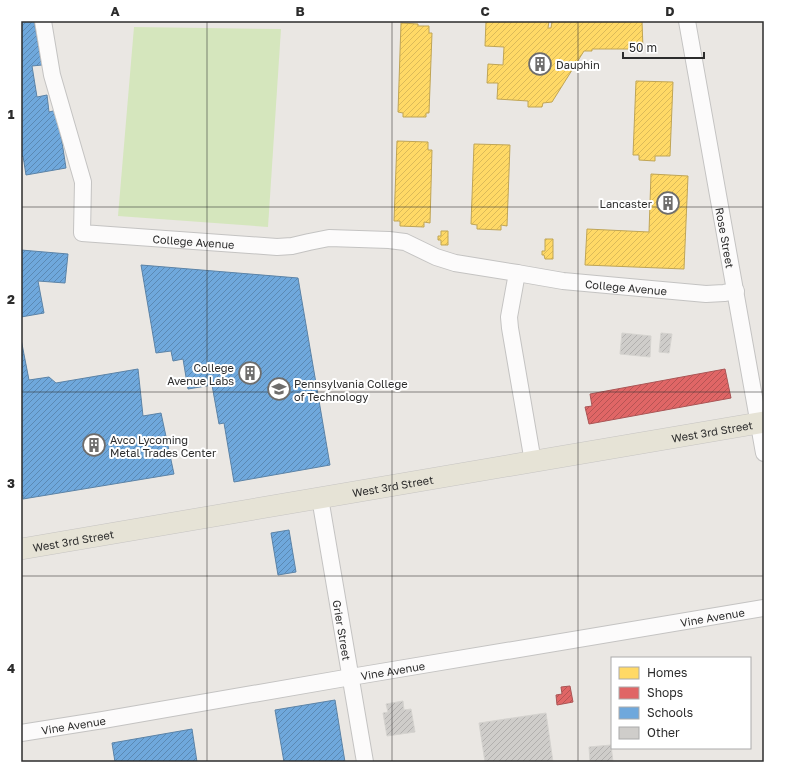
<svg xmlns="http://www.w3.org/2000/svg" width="785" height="783" font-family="'Golos Text',sans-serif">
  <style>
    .pitch { fill: #d5e6bd }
    .homes { fill: url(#homes-hatch); stroke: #c0a555 }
    .shops { fill: url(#shops-hatch); stroke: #a55 }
    .schools { fill: url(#schools-hatch); stroke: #5b83a7 }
    .building { fill: url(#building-hatch); stroke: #d5d3cf }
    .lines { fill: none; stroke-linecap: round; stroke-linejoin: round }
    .minor-casing { stroke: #c4c3c2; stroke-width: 18 }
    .major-casing { stroke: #c6c4c2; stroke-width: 22 }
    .minor { stroke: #fcfbfb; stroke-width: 16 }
    .major { stroke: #e6e3d6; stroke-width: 21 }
    .grid { fill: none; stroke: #2c2c2c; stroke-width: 1; stroke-opacity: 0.55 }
    .labels { text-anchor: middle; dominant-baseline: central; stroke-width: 4; stroke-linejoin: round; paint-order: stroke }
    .poi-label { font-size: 11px; fill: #2c2c2c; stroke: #fff; text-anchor: start }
    .street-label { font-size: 11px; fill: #2c2c2c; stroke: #fff }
    .neatline { fill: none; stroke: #2c2c2c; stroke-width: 1.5 }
    .grid-label { font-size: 13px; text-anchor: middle; font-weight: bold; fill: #2c2c2c }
  </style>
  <defs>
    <pattern id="homes-hatch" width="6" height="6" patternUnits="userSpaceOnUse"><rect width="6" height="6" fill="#ffd966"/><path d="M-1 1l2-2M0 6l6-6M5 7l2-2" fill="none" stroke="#dbba59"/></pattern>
    <pattern id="shops-hatch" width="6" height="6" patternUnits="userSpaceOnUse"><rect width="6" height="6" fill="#e06666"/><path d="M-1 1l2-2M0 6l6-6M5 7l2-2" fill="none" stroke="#b65454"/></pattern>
    <pattern id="schools-hatch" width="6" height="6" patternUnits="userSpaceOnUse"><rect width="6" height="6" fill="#6fa8dc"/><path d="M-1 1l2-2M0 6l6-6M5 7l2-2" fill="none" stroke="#5b89b3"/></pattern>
    <pattern id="building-hatch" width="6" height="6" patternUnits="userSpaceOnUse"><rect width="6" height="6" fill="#cfcdca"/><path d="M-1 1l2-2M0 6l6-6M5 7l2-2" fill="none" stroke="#b2b0ae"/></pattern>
  </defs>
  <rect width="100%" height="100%" fill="#eae7e3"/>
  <path class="pitch" d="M 134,27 L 281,29 L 268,227 L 118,216 Z"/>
  <path class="homes" d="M 486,21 L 549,21 L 548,28 L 551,28 L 552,21 L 642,21 L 643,49 L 592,49 L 592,51 L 584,51 L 552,102 L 543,103 L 542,107 L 528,107 L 528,101 L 497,99 L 498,83 L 487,83 L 488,64 L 503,65 L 504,47 L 485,46 Z
    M 401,23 L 418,24 L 418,26 L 429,26 L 429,33 L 432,33 L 429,113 L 426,113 L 426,117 L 403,117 L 403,113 L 398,112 Z
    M 636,81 L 673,82 L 670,156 L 655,156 L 655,161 L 639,160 L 639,155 L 633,155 Z
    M 397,141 L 428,142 L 428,150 L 432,150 L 430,223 L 424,222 L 424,227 L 400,226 L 400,221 L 394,221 Z
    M 474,144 L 510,145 L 507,226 L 501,225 L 501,230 L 477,229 L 477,225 L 471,224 Z
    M 651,174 L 688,176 L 684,269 L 585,265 L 587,229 L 649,232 Z
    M 441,231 L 448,231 L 448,245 L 441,245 L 441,240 L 438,240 L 438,236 L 441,236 Z
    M 545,239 L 553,239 L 553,259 L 545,259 L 544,255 L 542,255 L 542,251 L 545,251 Z"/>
  <path class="shops" d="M 725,369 L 731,398 L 589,424 L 585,407 L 592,406 L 590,394 Z
    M 570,686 L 573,702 L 557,705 L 556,695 L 562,694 L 561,687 Z"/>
  <path class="schools" d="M 21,21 L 34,21 L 42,65 L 32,66 L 37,97 L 47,95 L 49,112 L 57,110 L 66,168 L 26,175 L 23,156 L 21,157 Z
    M 21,250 L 68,254 L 65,283 L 38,281 L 44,313 L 21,317 Z
    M 141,265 L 298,278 L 330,465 L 234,482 L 224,423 L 219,424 L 212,385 L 188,389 L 183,359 L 173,361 L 171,351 L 156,353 Z
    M 21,339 L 29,380 L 49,377 L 56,383 L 138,369 L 143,416 L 161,413 L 174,474 L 23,499 L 23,495 L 21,496 Z
    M 289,530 L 296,572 L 278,575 L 271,533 Z
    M 335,700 L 345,762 L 284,762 L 275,710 Z
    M 192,729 L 197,762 L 115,762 L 112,743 Z"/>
  <path class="building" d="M 622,333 L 651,336 L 650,357 L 620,354 Z
    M 661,333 L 672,334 L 669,353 L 659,352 Z
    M 403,701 L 404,710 L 411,709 L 415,732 L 387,736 L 383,713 L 388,712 L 386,704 Z
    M 546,713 L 553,762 L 485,762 L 479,723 Z
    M 611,745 L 613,762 L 590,762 L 589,747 Z"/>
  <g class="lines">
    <g class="minor-casing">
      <g id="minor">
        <path id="s1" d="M 43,21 L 52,75 L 83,182 L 82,233 L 277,247 L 292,246 L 309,242 L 329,238 L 389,240 L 405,242 L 436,257 L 455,263 L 517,273 L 509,317 L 510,328 L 533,462"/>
        <path id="s2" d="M 687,21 L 764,453"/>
        <path id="s3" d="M 517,273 L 563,281 L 706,294 L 724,293 L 736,291"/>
        <path id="s4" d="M 320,498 L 365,762"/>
        <path id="s5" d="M 21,733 L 103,720 L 351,677 L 764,608"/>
      </g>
    </g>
    <g class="major-casing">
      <g id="major">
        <path id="s6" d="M 21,549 L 764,422"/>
      </g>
    </g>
    <use href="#minor" class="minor"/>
    <use href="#major" class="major"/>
  </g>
  <path class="grid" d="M 207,21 L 207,762M 392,21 L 392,762M 578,21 L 578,762M 21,207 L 764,207M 21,392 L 764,392M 21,576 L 764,576"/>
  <defs>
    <g id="building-ring" transform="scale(1.15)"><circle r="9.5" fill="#fff" stroke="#6e6d6c" stroke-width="1.5"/><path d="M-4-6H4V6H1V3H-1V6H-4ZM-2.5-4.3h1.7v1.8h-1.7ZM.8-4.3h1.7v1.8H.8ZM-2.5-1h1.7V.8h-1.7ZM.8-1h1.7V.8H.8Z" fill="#6e6d6c"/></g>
    <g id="university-ring" transform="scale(1.15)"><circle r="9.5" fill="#fff" stroke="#6e6d6c" stroke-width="1.5"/><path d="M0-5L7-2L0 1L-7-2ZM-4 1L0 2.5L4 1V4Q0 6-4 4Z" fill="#6e6d6c"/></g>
  </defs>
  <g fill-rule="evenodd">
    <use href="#building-ring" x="540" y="64"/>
    <use href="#building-ring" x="668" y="203"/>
    <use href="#building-ring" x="250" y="373"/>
    <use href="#university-ring" x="279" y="389"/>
    <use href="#building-ring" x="94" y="445"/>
  </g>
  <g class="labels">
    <g class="poi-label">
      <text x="556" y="64">Dauphin</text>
      <text x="652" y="203" text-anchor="end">Lancaster</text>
      <text x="234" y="367" text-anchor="end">College<tspan x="234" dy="13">Avenue Labs</tspan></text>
      <text x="294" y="383">Pennsylvania College<tspan x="294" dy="13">of Technology</tspan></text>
      <text x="110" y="439">Avco Lycoming<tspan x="110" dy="13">Metal Trades Center</tspan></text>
    </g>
    <g class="street-label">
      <text stroke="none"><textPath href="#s2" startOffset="220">Rose Street</textPath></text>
      <text stroke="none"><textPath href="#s1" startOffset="329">College Avenue</textPath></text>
      <text stroke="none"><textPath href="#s3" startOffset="110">College Avenue</textPath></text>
      <text stroke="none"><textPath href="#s6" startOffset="701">West 3rd Street</textPath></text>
      <text stroke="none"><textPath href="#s6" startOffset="377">West 3rd Street</textPath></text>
      <text stroke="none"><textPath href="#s6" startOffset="53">West 3rd Street</textPath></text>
      <text stroke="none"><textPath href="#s5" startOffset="701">Vine Avenue</textPath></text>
      <text stroke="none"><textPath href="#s4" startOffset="134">Grier Street</textPath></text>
      <text stroke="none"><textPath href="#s5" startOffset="377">Vine Avenue</textPath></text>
      <text stroke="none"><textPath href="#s5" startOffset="53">Vine Avenue</textPath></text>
    </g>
  </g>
  <rect width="785" height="783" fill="none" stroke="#ffffff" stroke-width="44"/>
  <rect x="611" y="657" width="140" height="92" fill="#ffffff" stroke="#ababab"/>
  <rect x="619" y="667" width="20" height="12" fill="#ffd966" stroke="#ababab"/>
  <text x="647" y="677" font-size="12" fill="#2c2c2c">Homes</text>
  <rect x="619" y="687" width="20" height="12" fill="#e06666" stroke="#ababab"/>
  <text x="647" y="697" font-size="12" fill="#2c2c2c">Shops</text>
  <rect x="619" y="707" width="20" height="12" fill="#6fa8dc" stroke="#ababab"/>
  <text x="647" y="717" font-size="12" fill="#2c2c2c">Schools</text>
  <rect x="619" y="727" width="20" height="12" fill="#cfcdca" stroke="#ababab"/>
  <text x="647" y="737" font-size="12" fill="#2c2c2c">Other</text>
  <path d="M623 52v6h81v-6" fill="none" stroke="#2c2c2c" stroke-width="2"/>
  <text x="629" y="52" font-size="12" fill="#2c2c2c" stroke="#ffffff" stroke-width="3" paint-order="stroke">50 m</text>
  <rect x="22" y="22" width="741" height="739" class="neatline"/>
  <g class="grid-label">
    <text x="115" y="16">A</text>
    <text x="300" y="16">B</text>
    <text x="485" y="16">C</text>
    <text x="670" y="16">D</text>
    <text x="11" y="119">1</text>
    <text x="11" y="304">2</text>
    <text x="11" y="488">3</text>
    <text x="11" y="673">4</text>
  </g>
</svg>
